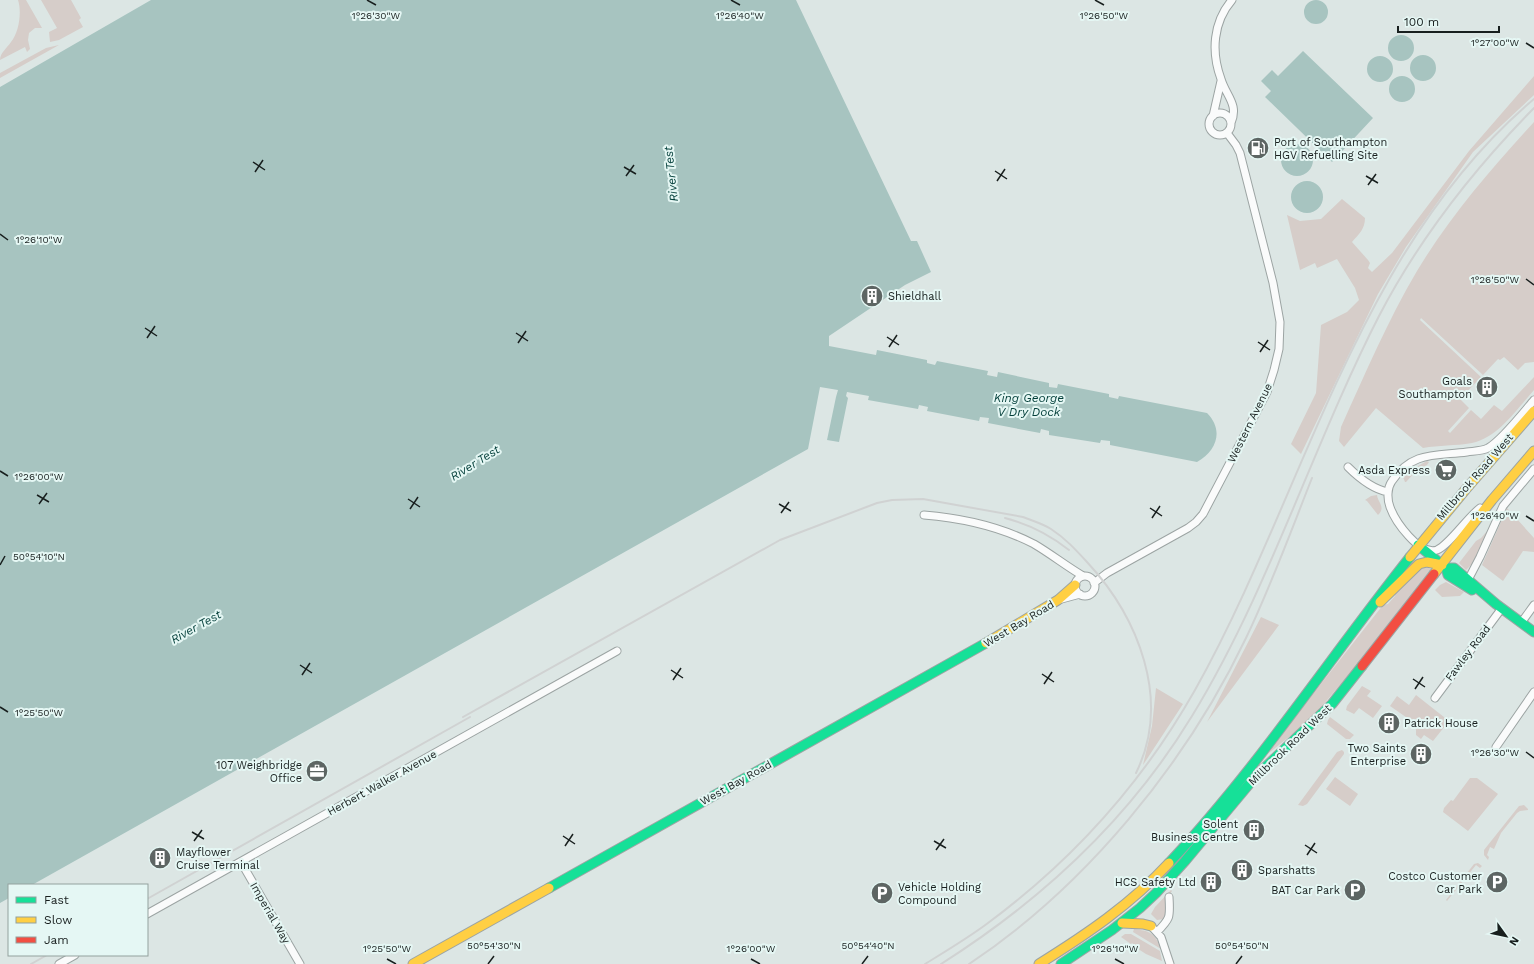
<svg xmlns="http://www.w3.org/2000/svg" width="1534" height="964" font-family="'Work Sans',sans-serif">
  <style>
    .green { fill: #d6cdc9 }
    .water { fill: #a7c4c0 }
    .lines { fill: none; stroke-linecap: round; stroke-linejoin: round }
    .street-casing { stroke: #9ca4a3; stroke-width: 9 }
    .fast-casing { stroke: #9ca4a3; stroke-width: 11 }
    .slow-casing { stroke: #9ca4a3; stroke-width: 11 }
    .jam-casing { stroke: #9ca4a3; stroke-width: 11 }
    .street { stroke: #fafbfb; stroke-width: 7 }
    .fast { stroke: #16e098; stroke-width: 9 }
    .slow { stroke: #ffcf43; stroke-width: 9 }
    .jam { stroke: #f24e42; stroke-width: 9 }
    .rail { stroke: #d0d2d2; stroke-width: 2 }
    .ticks { fill: none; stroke: #181f1e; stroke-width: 1.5 }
    .labels { text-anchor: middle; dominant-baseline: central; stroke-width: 4; stroke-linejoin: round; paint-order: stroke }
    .poi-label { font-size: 11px; fill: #181f1e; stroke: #e5f7f4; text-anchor: end }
    .street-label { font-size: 11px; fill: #181f1e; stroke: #e5f7f4 }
    .water-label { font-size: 12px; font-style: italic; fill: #023e39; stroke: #e5f7f4 }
    .ticks-label { font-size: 10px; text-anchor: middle; fill: #181f1e; stroke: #e5f7f4; stroke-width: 4; stroke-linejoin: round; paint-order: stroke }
  </style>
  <rect width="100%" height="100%" fill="#dce6e4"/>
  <path class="green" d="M 18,0 L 26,0 L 42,28 L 35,28 L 29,33 L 28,40 L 30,49 L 27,52 L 25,47 L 0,60 C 0,53 7,48 11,42 C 19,32 22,12 18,0 Z
    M 41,0 L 71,0 L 81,18 L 79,20 L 83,27 L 59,40 L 50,42 L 49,32 L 57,28 Z
    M 59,45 L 0,78 L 0,73 L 46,48 Z
    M 1534,76 L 1534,95 L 1473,152 L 1406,247 L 1378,294 L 1301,454 L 1291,444 L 1316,393 L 1321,325 L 1347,312 L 1359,300 L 1355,288 L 1337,259 L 1317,268 L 1315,263 L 1300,270 L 1287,215 L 1300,221 L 1321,219 L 1342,199 L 1365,218 C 1365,229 1359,234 1352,242 L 1368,260 L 1370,263 L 1368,268 L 1372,272 L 1392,253 L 1469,151 Z
    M 1534,122 L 1534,362 L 1525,363 L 1518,370 L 1504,357 L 1500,360 L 1498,359 L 1483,375 L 1421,318 L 1420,320 L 1481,377 L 1460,399 L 1469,408 L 1448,431 L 1450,433 L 1471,410 L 1481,419 L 1494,405 L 1502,411 L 1534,377 L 1534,390 C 1517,409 1498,438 1472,443 C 1455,446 1439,445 1423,448 L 1376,408 L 1344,447 L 1339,441 L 1341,427 C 1365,374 1388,320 1417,271 C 1450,216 1491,169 1534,122 Z
    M 1427,461 L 1429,462 L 1427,465 L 1418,469 L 1406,482 L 1405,482 L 1403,477 C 1410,470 1418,466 1427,461 Z
    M 1377,495 C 1378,503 1386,507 1378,515 L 1367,501 L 1365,500 L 1371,496 Z
    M 1507,508 L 1534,538 L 1534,552 L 1523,551 L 1503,581 L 1482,565 Z
    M 1488,530 L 1477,559 L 1466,570 L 1459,563 L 1476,541 L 1481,538 Z
    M 1427,566 L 1431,570 L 1362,659 L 1311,719 L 1269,753 L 1295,717 L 1383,605 L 1388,604 L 1395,596 L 1396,591 L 1417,569 Z
    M 1446,582 L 1464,592 L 1460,596 L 1442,597 L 1435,590 L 1440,585 Z
    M 1261,617 L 1279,625 L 1207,722 Z
    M 1362,686 L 1371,691 L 1367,696 L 1382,706 L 1373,718 L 1359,708 L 1354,714 L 1346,710 L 1347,706 Z
    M 1156,688 L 1183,704 L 1143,765 L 1152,726 Z
    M 1416,695 L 1449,721 L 1433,741 L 1424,735 L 1421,739 L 1416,735 L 1416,724 L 1390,706 L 1397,696 L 1409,705 Z
    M 1330,717 L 1354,735 L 1350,739 L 1346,739 L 1327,724 L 1328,720 Z
    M 1342,750 L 1344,752 L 1344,754 L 1307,804 L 1303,806 L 1298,805 L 1337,752 Z
    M 1335,777 L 1358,794 L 1350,806 L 1326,789 Z
    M 1470,778 L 1477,778 L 1498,794 L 1468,831 L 1443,812 L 1444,808 L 1451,800 L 1453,801 Z
    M 1524,805 L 1528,809 L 1528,810 L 1520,811 L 1517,813 L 1501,833 L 1494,849 L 1490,847 L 1487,855 L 1489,857 L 1488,860 L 1484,855 L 1484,850 L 1519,806 Z
    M 1478,863 L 1482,866 L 1480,868 L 1476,865 L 1447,901 L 1446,900 L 1474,864 Z
    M 1171,890 L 1172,891 C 1162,903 1170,909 1164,919 L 1157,920 L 1151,914 L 1155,907 Z
    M 1134,929 C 1149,931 1155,932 1161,949 L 1133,932 Z
    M 1125,934 L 1131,934 L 1160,951 L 1162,961 L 1146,954 L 1135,947 L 1136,946 L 1132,943 L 1131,944 L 1121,937 Z"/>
  <path class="water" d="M 151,0 L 796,0 L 911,241 L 917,241 L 931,272 L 905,285 L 829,336 L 829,346 L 876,355 L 877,350 L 927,360 L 927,363 L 935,365 L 937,361 L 988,371 L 987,375 L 997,377 L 998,372 L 1049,383 L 1049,387 L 1057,388 L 1058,384 L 1109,394 L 1109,397 L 1118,399 L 1119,396 L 1207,413 C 1224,430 1217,451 1197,462 L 1110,445 L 1110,441 L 1101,440 L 1100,443 L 1049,435 L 1049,431 L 1041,429 L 1040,433 L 988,423 L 989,418 L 980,417 L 979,421 L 927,411 L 928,407 L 919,405 L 918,409 L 868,400 L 869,396 L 847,392 L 846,396 L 848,398 L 839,442 L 827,440 L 836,397 L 838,390 L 820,387 L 808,449 L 32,885 L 9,885 L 9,898 L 0,903 L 0,87 Z
    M1304 12a12 12 0 1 1 24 0a12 12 0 1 1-24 0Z
    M1388 48a13 13 0 1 1 26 0a13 13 0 1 1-26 0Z
    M 1303,51 L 1373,118 L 1332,162 L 1265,97 L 1271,91 L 1261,81 L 1272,70 L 1278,76 Z
    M1410 68a13 13 0 1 1 26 0a13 13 0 1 1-26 0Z
    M1367 69a13 13 0 1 1 26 0a13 13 0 1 1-26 0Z
    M1389 89a13 13 0 1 1 26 0a13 13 0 1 1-26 0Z
    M1281 160a16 16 0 1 1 32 0a16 16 0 1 1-32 0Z
    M1291 197a16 16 0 1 1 32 0a16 16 0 1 1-32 0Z"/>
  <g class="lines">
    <g class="street-casing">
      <path id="street" d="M1209 124a11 11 0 1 1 22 0a11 11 0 1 1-22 0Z
        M 1213,116 L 1221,81
        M 1231,123 C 1239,104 1226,96 1221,79 C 1211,52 1213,22 1232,0
        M 1348,467 C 1359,478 1372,489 1388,492
        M 1480,508 C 1467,518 1449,545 1437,550 C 1419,556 1395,521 1390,507 C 1387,499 1387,488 1392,481 C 1412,451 1436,456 1467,452 C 1474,451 1482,451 1488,448 C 1501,441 1523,413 1534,400
        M 924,515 C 961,518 1001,527 1034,544 C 1051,554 1066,566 1083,576
        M1075 586a10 10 0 1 1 20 0a10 10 0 1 1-20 0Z
        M 1468,580 L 1480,557 L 1503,506 L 1534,469
        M 1094,583 L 1107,573 L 1188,528 L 1196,522 L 1203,514 L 1267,392 L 1274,370 L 1279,349 L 1280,322 L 1273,283 L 1240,153 L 1236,145 L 1227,133
        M 1058,600 L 1080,594
        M 1521,623 L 1534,605
        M 1435,698 L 1502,608
        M 1496,747 L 1534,692
        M 241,862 L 300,964
        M 147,914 L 617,651
        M 1151,926 L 1161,937 L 1170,964
        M 1157,932 C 1171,918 1170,917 1169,897
        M 59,964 L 75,955"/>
    </g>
    <g class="fast-casing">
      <path id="fast" d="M 1418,545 L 1446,568 L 1448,575 L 1472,590
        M 1446,568 L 1454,568 L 1496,604 L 1534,632
        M 1169,863 C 1258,768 1329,659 1410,557
        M 549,888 L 986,643
        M 1061,964 L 1112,930 L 1140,908 L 1156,893 L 1185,861 L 1255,777 L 1332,704 L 1362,666"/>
    </g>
    <g class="slow-casing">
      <path id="slow" d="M 1410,557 L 1466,489 L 1534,411
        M 1434,574 L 1492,500 L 1534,451
        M 1380,602 L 1419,564 L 1427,562 L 1442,565
        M 986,643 L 1058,600 L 1075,585
        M 1122,923 L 1143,924 L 1151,926
        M 413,964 L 549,888
        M 1039,964 C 1087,934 1130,905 1169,863"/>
    </g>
    <g class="jam-casing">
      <path id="jam" d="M 1362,666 L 1434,574"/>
    </g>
    <use href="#street" class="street"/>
    <use href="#fast" class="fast"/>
    <use href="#slow" class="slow"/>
    <use href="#jam" class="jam"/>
    <path class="rail" d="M 1005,518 C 1028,524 1050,535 1069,550
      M 463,717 L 780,540 L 877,503 L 892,500 L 923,499 L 1023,517 C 1033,521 1043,524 1051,529 C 1065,538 1076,550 1087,562 C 1138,617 1172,700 1136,773
      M 147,899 L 470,717
      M 31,964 L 47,955
      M 925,964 C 946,951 968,938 988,923 C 1073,860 1143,782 1195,690 C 1305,494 1356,249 1534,99
      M 941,964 C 1042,900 1130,818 1192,716 C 1269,590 1312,447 1379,316 C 1419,239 1473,170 1534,108
      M 969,964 C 1085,887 1186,764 1246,638 C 1271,586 1291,531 1312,478"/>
  </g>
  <path class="ticks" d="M 367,0 L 376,5M 731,0 L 740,5M 1095,0 L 1104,5M 1526,43 L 1534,48M 253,162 L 265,170M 624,167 L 636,174M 995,171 L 1007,179M 255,172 L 263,160M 626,176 L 634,165M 1366,176 L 1378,183M 997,181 L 1005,169M 1368,185 L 1376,174M 0,234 L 8,240M 1526,279 L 1534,285M 145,328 L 157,336M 516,333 L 528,341M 887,337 L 899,345M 147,338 L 155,326M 1258,342 L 1270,350M 518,343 L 526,331M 889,347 L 897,335M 1260,352 L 1268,340M 0,471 L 8,476M 37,495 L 49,502M 408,499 L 420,507M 39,504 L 47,493M 779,504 L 791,511M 1150,508 L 1162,516M 410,509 L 418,497M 781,513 L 789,502M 1526,516 L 1534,521M 1152,518 L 1160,506M 0,565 L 5,556M 300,665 L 312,673M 671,670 L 683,678M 1042,674 L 1054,682M 302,675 L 310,663M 1413,679 L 1425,687M 673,680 L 681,668M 1044,684 L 1052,672M 1415,689 L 1423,677M 0,707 L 8,712M 1526,752 L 1534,758M 192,832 L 204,839M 563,836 L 575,844M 194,841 L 202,830M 934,841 L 946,848M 1305,845 L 1317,853M 565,846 L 573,834M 936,850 L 944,839M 1307,855 L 1315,843M 387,959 L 396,964M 751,959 L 760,964M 1115,959 L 1124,964M 488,964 L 494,956M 862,964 L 868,956M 1236,964 L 1242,956"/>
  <defs>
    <g id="fuel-disc" transform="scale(1.15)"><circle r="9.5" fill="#5d6563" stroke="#e5f7f4"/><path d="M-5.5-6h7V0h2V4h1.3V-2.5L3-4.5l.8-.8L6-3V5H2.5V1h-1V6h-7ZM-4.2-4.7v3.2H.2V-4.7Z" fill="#fff"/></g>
    <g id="building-disc" transform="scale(1.15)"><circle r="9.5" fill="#5d6563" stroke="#e5f7f4"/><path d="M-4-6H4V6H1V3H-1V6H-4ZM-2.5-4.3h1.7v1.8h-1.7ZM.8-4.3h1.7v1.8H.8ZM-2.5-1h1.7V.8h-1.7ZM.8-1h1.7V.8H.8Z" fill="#fff"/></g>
    <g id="supermarket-disc" transform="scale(1.15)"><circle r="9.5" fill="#5d6563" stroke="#e5f7f4"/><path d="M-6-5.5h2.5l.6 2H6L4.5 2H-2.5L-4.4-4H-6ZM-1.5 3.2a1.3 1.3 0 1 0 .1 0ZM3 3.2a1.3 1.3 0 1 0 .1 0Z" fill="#fff"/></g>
    <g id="office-disc" transform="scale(1.15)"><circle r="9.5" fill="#5d6563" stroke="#e5f7f4"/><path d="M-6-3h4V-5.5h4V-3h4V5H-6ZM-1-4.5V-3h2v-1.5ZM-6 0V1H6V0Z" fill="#fff"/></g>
    <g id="parking-disc" transform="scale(1.15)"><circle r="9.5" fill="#5d6563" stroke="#e5f7f4"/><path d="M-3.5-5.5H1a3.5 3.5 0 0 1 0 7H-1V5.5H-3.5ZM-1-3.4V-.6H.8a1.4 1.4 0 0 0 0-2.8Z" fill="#fff"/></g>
  </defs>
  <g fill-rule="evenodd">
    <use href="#fuel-disc" x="1258" y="148"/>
    <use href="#building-disc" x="872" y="296"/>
    <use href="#building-disc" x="1487" y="387"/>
    <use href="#supermarket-disc" x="1446" y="470"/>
    <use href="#building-disc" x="1389" y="723"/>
    <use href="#building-disc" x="1421" y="754"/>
    <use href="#office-disc" x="317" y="771"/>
    <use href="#building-disc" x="1254" y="830"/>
    <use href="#building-disc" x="160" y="858"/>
    <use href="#building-disc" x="1242" y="870"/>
    <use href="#building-disc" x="1211" y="882"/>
    <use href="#parking-disc" x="1497" y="882"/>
    <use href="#parking-disc" x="1355" y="890"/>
    <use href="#parking-disc" x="882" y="893"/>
  </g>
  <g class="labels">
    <g class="poi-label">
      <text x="1274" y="142" text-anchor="start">Port of Southampton<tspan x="1274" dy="13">HGV Refuelling Site</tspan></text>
      <text x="888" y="296" text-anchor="start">Shieldhall</text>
      <text x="1472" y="381">Goals<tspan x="1472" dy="13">Southampton</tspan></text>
      <text x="1430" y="470">Asda Express</text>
      <text x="1404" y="723" text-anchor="start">Patrick House</text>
      <text x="1406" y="748">Two Saints<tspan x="1406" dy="13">Enterprise</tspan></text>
      <text x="302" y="765">107 Weighbridge<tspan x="302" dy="13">Office</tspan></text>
      <text x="1238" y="824">Solent<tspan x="1238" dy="13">Business Centre</tspan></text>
      <text x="176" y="852" text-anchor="start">Mayflower<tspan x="176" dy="13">Cruise Terminal</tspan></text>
      <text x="1258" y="870" text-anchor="start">Sparshatts</text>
      <text x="1482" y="876">Costco Customer<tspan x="1482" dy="13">Car Park</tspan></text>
      <text x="1196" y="882">HCS Safety Ltd</text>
      <text x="898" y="887" text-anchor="start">Vehicle Holding<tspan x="898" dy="13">Compound</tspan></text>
      <text x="1340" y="890">BAT Car Park</text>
    </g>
    <g class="street-label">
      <text transform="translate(1250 423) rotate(-64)">Western Avenue</text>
      <text transform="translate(1475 477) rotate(-49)">Millbrook Road West</text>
      <text transform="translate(1019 624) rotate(-31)">West Bay Road</text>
      <text transform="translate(1468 653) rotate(-53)">Fawley Road</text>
      <text transform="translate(1290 745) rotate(-44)">Millbrook Road West</text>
      <text transform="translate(382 783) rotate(-29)">Herbert Walker Avenue</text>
      <text transform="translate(736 783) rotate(-29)">West Bay Road</text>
      <text transform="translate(270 913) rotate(60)">Imperial Way</text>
    </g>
    <g class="water-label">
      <text transform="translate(671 174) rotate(-96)">River Test</text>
      <text x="1029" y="398">King George<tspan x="1029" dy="14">V Dry Dock</tspan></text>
      <text transform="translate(475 463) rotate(-32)">River Test</text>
      <text transform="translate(196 627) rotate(-29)">River Test</text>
    </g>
  </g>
  <g class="ticks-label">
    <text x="376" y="19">1°26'30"W</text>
    <text x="740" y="19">1°26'40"W</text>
    <text x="1104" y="19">1°26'50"W</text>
    <text x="1495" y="46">1°27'00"W</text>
    <text x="39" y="243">1°26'10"W</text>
    <text x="1495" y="283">1°26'50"W</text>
    <text x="39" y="480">1°26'00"W</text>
    <text x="1495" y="519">1°26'40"W</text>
    <text x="39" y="560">50°54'10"N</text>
    <text x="39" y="716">1°25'50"W</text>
    <text x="1495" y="756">1°26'30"W</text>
    <text x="494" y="949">50°54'30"N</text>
    <text x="868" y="949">50°54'40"N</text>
    <text x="1242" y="949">50°54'50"N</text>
    <text x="387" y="952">1°25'50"W</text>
    <text x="751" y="952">1°26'00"W</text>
    <text x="1115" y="952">1°26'10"W</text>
  </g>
  <rect x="8" y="884" width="140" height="72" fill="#e5f7f4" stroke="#93a19e"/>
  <rect x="16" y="897" width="20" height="6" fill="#16e098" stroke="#93a19e"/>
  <text x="44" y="904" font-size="12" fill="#181f1e">Fast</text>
  <rect x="16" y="917" width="20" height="6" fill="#ffcf43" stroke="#93a19e"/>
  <text x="44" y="924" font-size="12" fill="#181f1e">Slow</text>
  <rect x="16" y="937" width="20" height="6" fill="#f24e42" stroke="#93a19e"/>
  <text x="44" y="944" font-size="12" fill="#181f1e">Jam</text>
  <g transform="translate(1506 936) rotate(123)" stroke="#e5f7f4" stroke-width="3" paint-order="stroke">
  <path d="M0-3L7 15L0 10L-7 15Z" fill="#181f1e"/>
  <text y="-6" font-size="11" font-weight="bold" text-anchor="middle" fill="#181f1e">N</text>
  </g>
  <path d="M1398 26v6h101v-6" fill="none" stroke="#181f1e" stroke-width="2"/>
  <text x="1404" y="26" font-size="12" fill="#181f1e" stroke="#e5f7f4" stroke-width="3" paint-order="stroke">100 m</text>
</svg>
